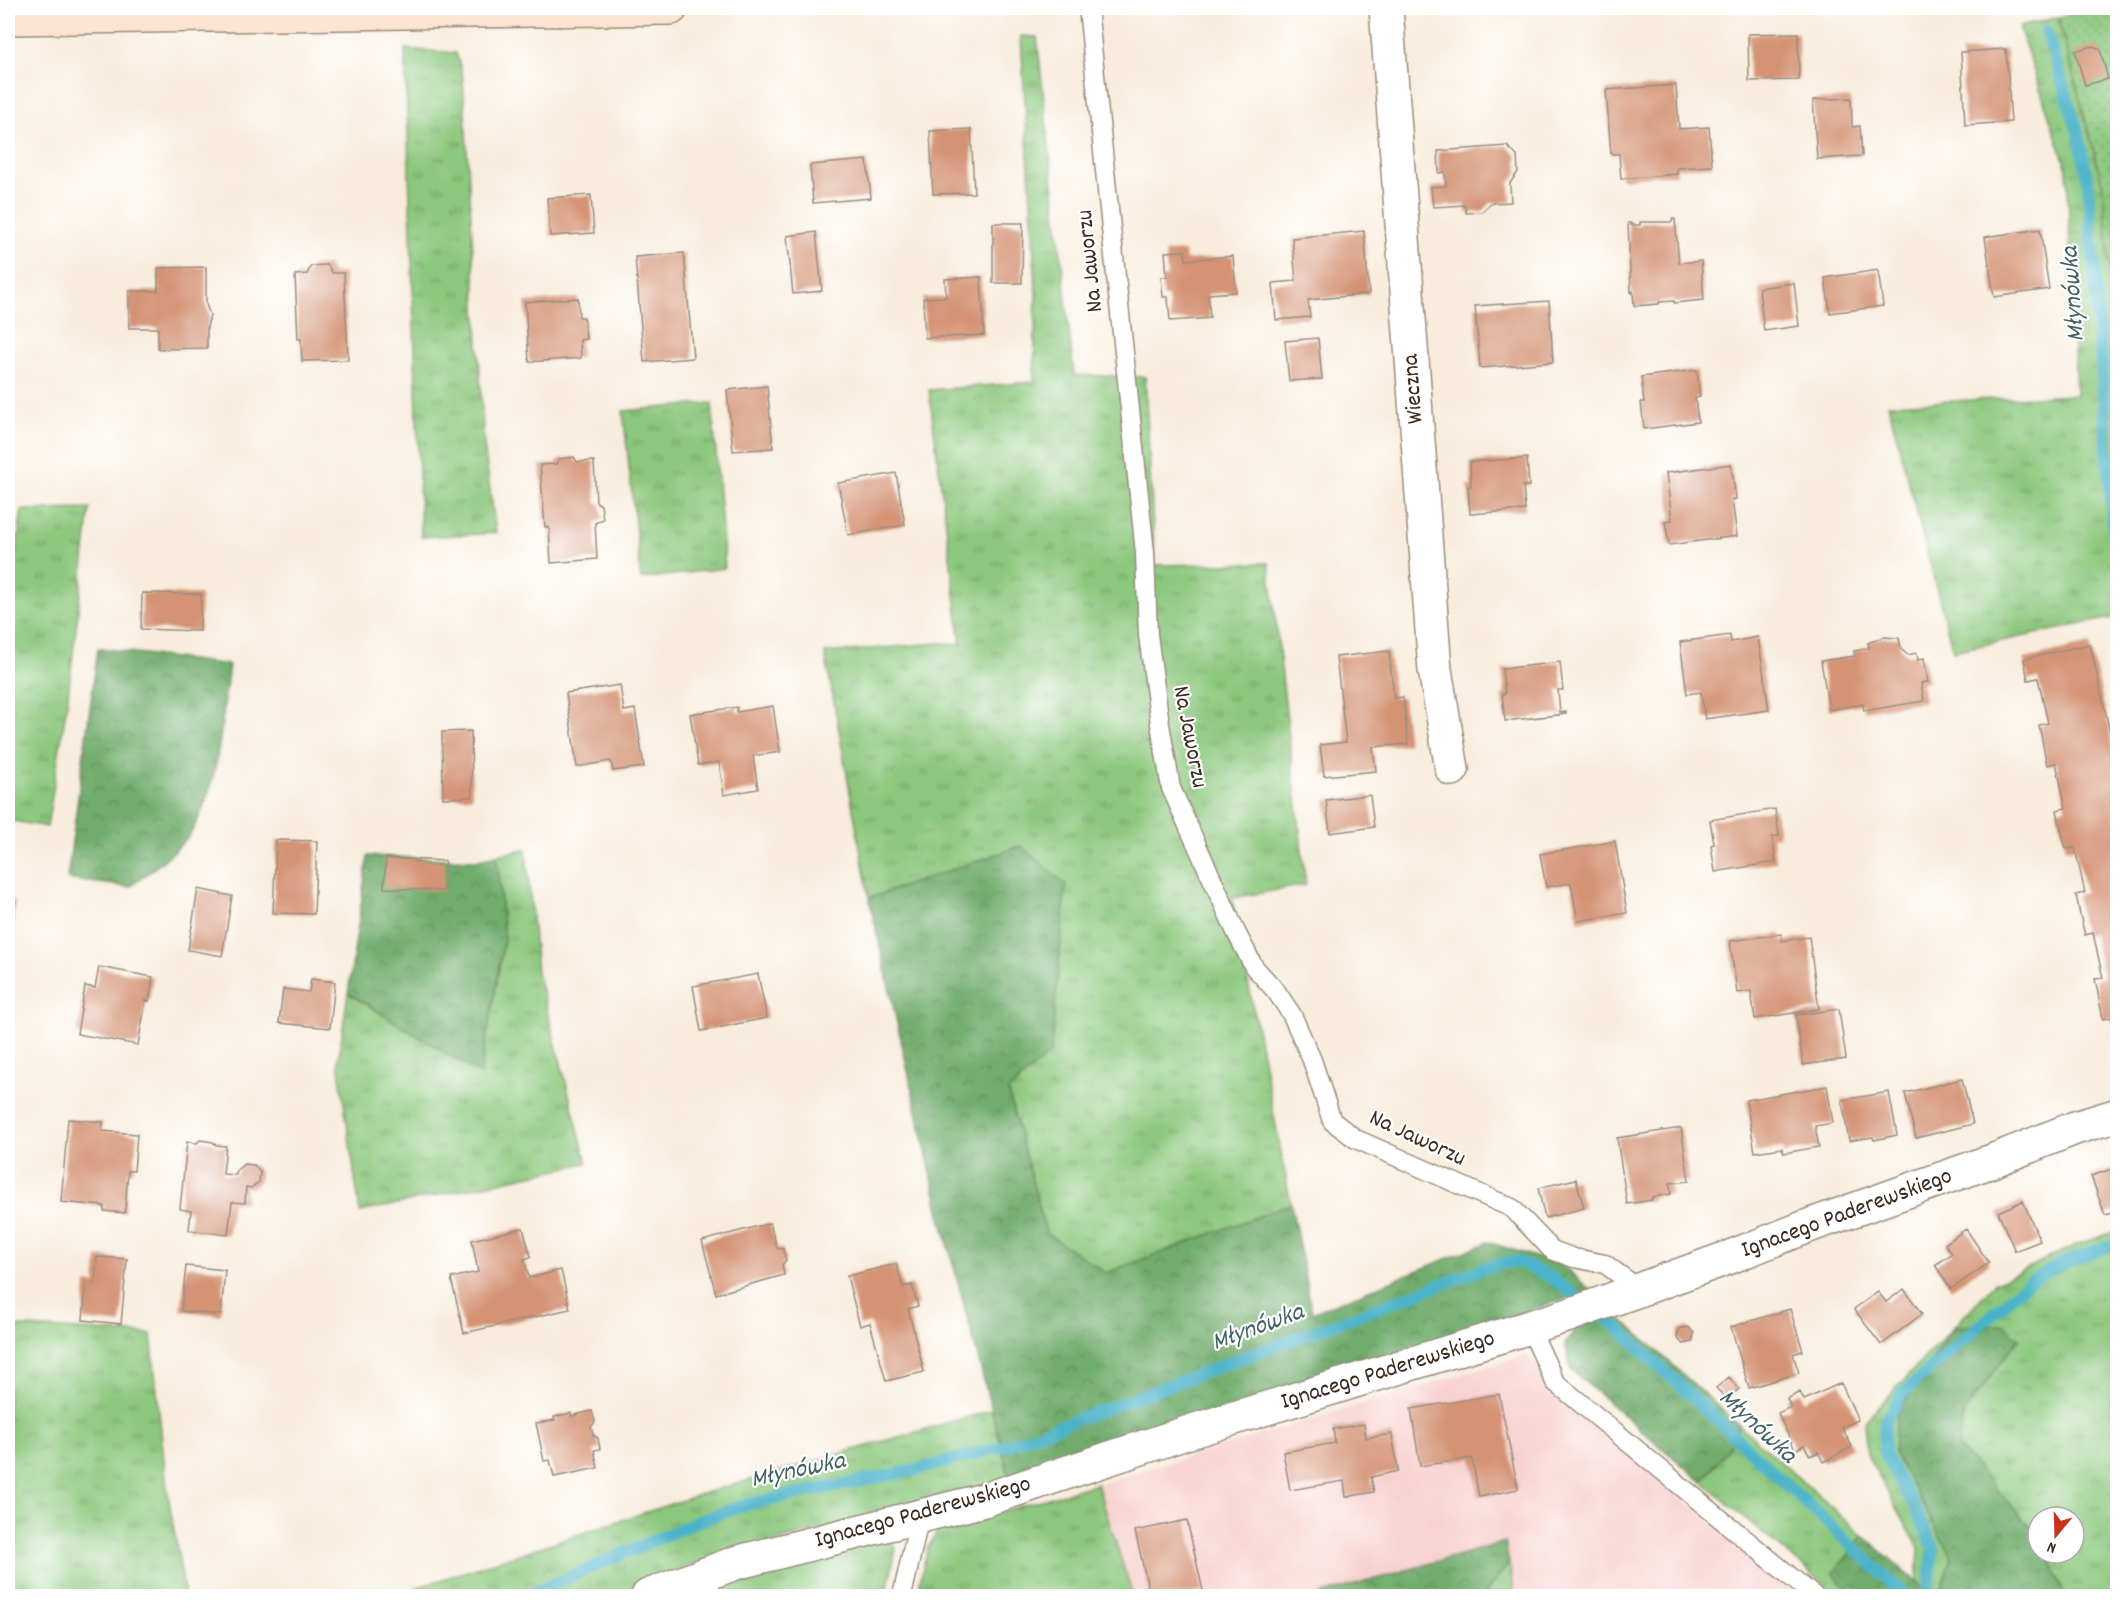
<svg xmlns="http://www.w3.org/2000/svg" width="2125" height="1604" font-family="Dekko,sans-serif">
  <style>
    .built { fill: #f7d0ce }
    .grass { fill: url(#grass-tufts); stroke: #63784d; stroke-width: 1.5 }
    .forest { fill: url(#forest-crowns); stroke: #566b45; stroke-width: 1.5 }
    .park { fill: url(#park-dots); stroke: #63784d; stroke-width: 1.5 }
    .lines { fill: none; stroke-linecap: round; stroke-linejoin: round }
    .stream { stroke: #4bb3c9; stroke-width: 12 }
    .building { fill: #d49375 }
    .lane-casing { stroke: #9a8c7e; stroke-width: 21 }
    .street-casing { stroke: #9a8c7e; stroke-width: 36 }
    .secondary-casing { stroke: #9a8c7e; stroke-width: 36 }
    .lane { stroke: #fff; stroke-width: 18 }
    .street { stroke: #fff; stroke-width: 33 }
    .secondary { stroke: #fde4d1; stroke-width: 33 }
    .labels { text-anchor: middle; dominant-baseline: central; stroke-width: 4.5; stroke-linejoin: round; paint-order: stroke }
    .street-label { font-size: 24px; fill: #3b2a1e; stroke: #fff }
    .water-label { font-size: 26px; font-style: italic; fill: #416162; stroke: #fff }
  </style>
  <defs>
    <pattern id="grass-tufts" width="24" height="20" patternUnits="userSpaceOnUse" patternTransform="scale(1.5)"><rect width="24" height="20" fill="#8bc77c"/><path d="M3 7l-1-3M5 7V3M7 7l1-3M15 17l-1-3M17 17v-4M19 17l1-3" fill="none" stroke="#73a265"/></pattern>
    <pattern id="forest-crowns" width="20" height="18" patternUnits="userSpaceOnUse" patternTransform="scale(1.5)"><rect width="20" height="18" fill="#70ac6c"/><path d="M2 6a3 3 0 1 1 6 0M12 15a3 3 0 1 1 6 0" fill="none" stroke="#5d8c58"/></pattern>
    <pattern id="park-dots" width="8" height="8" patternUnits="userSpaceOnUse" patternTransform="scale(1.5)"><rect width="8" height="8" fill="#8bc77c"/><path d="M2 2h.1M6 6h.1" fill="none" stroke="#73a265" stroke-width="1.8" stroke-linecap="round"/></pattern>
  </defs>
  <rect width="100%" height="100%" fill="#fff"/>
  <filter id="ink" filterUnits="userSpaceOnUse"><feTurbulence type="fractalNoise" baseFrequency=".0167" numOctaves="2"/><feDisplacementMap in="SourceGraphic" scale="12" xChannelSelector="R" yChannelSelector="G"/><feConvolveMatrix kernelMatrix="1 2 1 2 8 2 1 2 1" color-interpolation-filters="sRGB"/></filter>
  <filter id="wash" filterUnits="userSpaceOnUse"><feTurbulence type="fractalNoise" baseFrequency=".008" numOctaves="4" result="noise"/><feDisplacementMap in="SourceGraphic" scale="24" xChannelSelector="R" yChannelSelector="G"/><feGaussianBlur stdDeviation="1.35" result="paint"/><feColorMatrix in="noise" values="0 0 0 0 0 0 0 0 0 0 0 0 0 0 0 0 0 1.4 0 .05"/><feComposite in="paint" operator="in"/></filter>
  <g filter="url(#wash)">
    <rect width="100%" height="100%" fill="#f8eddd"/>
    <path class="built" d="M 1526,1355 L 1670,1487 L 1796,1596 L 1515,1596 L 1504,1542 L 1316,1596 L 1133,1596 L 1097,1484 Z"/>
    <path class="grass" d="M 2058,17 L 2103,186 L 2118,361 L 2117,617 L 1953,651 L 1888,404 L 2076,395 L 2067,169 L 2019,27 Z
      M 1021,36 L 1037,37 L 1074,375 L 1145,377 L 1155,565 L 1269,563 L 1306,885 L 1232,898 L 1291,1204 L 1106,1273 L 1046,1233 L 1008,1091 L 1051,1052 L 1021,846 L 869,898 L 825,653 L 939,643 L 961,644 L 929,390 L 1034,382 L 1036,290 Z
      M 405,49 L 456,53 L 463,77 L 484,446 L 496,533 L 421,537 Z
      M 712,403 L 725,568 L 641,579 L 623,411 Z
      M 90,509 L 67,704 L 47,827 L 8,820 L 8,605 L 22,510 Z
      M 526,849 L 537,972 L 587,1163 L 360,1212 L 338,1062 L 348,993 L 480,1074 L 504,940 L 497,855 Z
      M 2117,1231 L 2117,1596 L 2064,1596 L 2048,1553 L 2074,1553 L 2074,1517 L 2038,1517 L 2038,1535 L 1958,1447 L 1965,1411 L 2019,1338 L 1894,1452 L 1952,1558 L 1939,1596 L 1933,1596 L 1917,1582 L 1919,1548 L 1867,1455 L 1864,1422 L 1995,1283 L 2078,1244 Z
      M 8,1326 L 151,1334 L 167,1488 L 185,1596 L 8,1596 Z
      M 992,1410 L 1010,1479 L 696,1563 L 615,1596 L 391,1596 L 701,1494 Z
      M 1739,1425 L 1864,1536 L 1833,1573 L 1854,1596 L 1838,1596 L 1702,1482 L 1729,1448 Z
      M 1097,1484 L 1133,1596 L 917,1596 L 927,1549 L 939,1529 Z
      M 888,1537 L 896,1549 L 886,1596 L 715,1596 L 722,1585 Z
      M 1509,1563 L 1515,1596 L 1483,1596 Z"/>
    <path class="forest" d="M 98,648 L 229,665 C 221,721 221,782 192,831 C 180,850 147,873 130,887 L 67,879 Z
      M 1021,846 L 1066,885 L 1051,1052 L 1008,1091 L 1046,1233 L 1106,1273 L 1291,1204 L 1312,1313 L 1488,1242 L 1564,1266 L 1591,1291 L 1010,1479 L 941,1218 L 869,898 Z
      M 497,855 L 504,940 L 480,1074 L 348,993 L 368,856 L 475,860 Z
      M 1614,1312 L 1739,1425 L 1729,1448 L 1702,1482 L 1571,1370 L 1565,1344 L 1578,1326 Z
      M 2005,1325 L 2019,1338 L 1965,1411 L 1958,1447 L 2038,1535 L 2038,1553 L 2048,1553 L 2064,1596 L 1939,1596 L 1952,1558 L 1894,1452 L 1897,1414 L 1954,1326 Z
      M 1864,1536 L 1933,1596 L 1854,1596 L 1833,1573 Z
      M 1505,1542 L 1509,1563 L 1483,1596 L 1316,1596 Z"/>
    <path class="park" d="M 2108,8 L 2117,8 L 2117,361 L 2103,186 L 2058,17 Z"/>
    <g class="lines">
      <path class="stream" d="M 2046,31 L 2079,135 L 2088,182 L 2113,527 L 2118,559
        M 526,1596 L 696,1522 L 748,1504 L 916,1470 L 1008,1445 L 1493,1265 L 1517,1261 L 1550,1277 L 1616,1326 L 1906,1596
        M 1927,1596 L 1934,1548 L 1913,1504 L 1884,1454 L 1885,1422 L 1902,1394 L 2029,1282 L 2063,1263 L 2118,1243"/>
    </g>
    <g id="blocks">
      <path class="building" d="M 1798,33 L 1799,80 L 1749,81 L 1748,34 Z
        M 2093,46 L 2100,49 L 2108,79 L 2085,85 L 2075,51 Z
        M 2006,49 L 2011,122 L 1965,125 L 1961,52 Z
        M 1676,85 L 1679,129 L 1709,127 L 1712,166 L 1677,168 L 1677,174 L 1621,179 L 1619,154 L 1611,154 L 1606,90 Z
        M 1851,98 L 1852,127 L 1860,126 L 1862,156 L 1817,159 L 1813,100 Z
        M 971,129 L 974,193 L 933,194 L 930,131 Z
        M 1507,146 L 1517,156 L 1518,172 L 1510,183 L 1511,202 L 1491,203 L 1482,212 L 1466,213 L 1465,205 L 1433,207 L 1431,187 L 1446,186 L 1445,172 L 1439,173 L 1438,151 Z
        M 867,160 L 871,198 L 813,203 L 810,165 Z
        M 591,195 L 594,233 L 550,236 L 547,198 Z
        M 1672,219 L 1675,219 L 1679,263 L 1701,261 L 1704,300 L 1674,303 L 1674,301 L 1659,302 L 1659,304 L 1634,306 L 1633,291 L 1631,292 L 1628,223 L 1631,223 L 1631,225 L 1640,225 L 1640,222 L 1672,222 Z
        M 993,223 L 1023,223 L 1022,283 L 993,283 Z
        M 2040,229 L 2049,289 L 1994,297 L 1985,237 Z
        M 1364,231 L 1369,294 L 1308,300 L 1310,317 L 1276,320 L 1273,283 L 1296,281 L 1292,238 Z
        M 816,232 L 822,291 L 793,294 L 787,236 Z
        M 1185,251 L 1186,260 L 1233,256 L 1236,292 L 1208,294 L 1210,318 L 1170,321 L 1168,297 L 1163,297 L 1161,277 L 1167,277 L 1165,252 Z
        M 684,253 L 693,358 L 644,362 L 635,257 Z
        M 328,265 L 332,273 L 344,273 L 348,360 L 302,361 L 301,339 L 298,339 L 295,275 L 307,274 L 311,266 Z
        M 206,267 L 206,304 L 210,315 L 207,327 L 207,348 L 158,349 L 158,328 L 129,328 L 129,291 L 158,291 L 158,268 Z
        M 1878,270 L 1883,306 L 1830,313 L 1825,278 Z
        M 981,277 L 984,335 L 925,338 L 923,298 L 946,297 L 945,279 Z
        M 1794,283 L 1799,326 L 1764,331 L 1759,288 Z
        M 578,298 L 579,317 L 584,317 L 586,339 L 580,340 L 581,358 L 529,362 L 525,302 Z
        M 1549,301 L 1553,362 L 1480,368 L 1475,306 Z
        M 1318,338 L 1322,379 L 1289,381 L 1285,341 Z
        M 1697,370 L 1700,397 L 1695,398 L 1698,422 L 1644,429 L 1641,402 L 1644,402 L 1641,377 Z
        M 767,386 L 773,448 L 733,451 L 727,390 Z
        M 574,457 L 577,462 L 594,461 L 596,502 L 601,505 L 603,519 L 595,523 L 597,559 L 551,563 L 549,527 L 545,527 L 540,465 L 556,464 L 559,459 Z
        M 1527,458 L 1529,486 L 1523,486 L 1525,510 L 1470,514 L 1468,486 L 1471,486 L 1470,462 Z
        M 1731,464 L 1736,499 L 1732,499 L 1737,536 L 1669,545 L 1665,521 L 1672,520 L 1666,473 Z
        M 896,473 L 905,525 L 848,535 L 838,483 Z
        M 142,593 L 201,594 L 200,631 L 141,629 Z
        M 1730,635 L 1731,642 L 1758,637 L 1769,710 L 1705,719 L 1701,692 L 1687,694 L 1680,642 Z
        M 1883,637 L 1899,638 L 1901,649 L 1908,655 L 1917,653 L 1918,660 L 1924,658 L 1928,682 L 1921,683 L 1924,701 L 1864,711 L 1863,704 L 1829,710 L 1821,661 L 1855,656 L 1854,651 L 1869,648 L 1868,643 Z
        M 2090,644 L 2118,767 L 2117,1039 L 2112,1017 L 2103,1019 L 2095,979 L 2103,978 L 2093,933 L 2085,935 L 2080,915 L 2076,895 L 2085,893 L 2075,848 L 2066,849 L 2061,829 L 2057,810 L 2066,808 L 2056,763 L 2047,765 L 2039,725 L 2048,723 L 2038,678 L 2028,680 L 2024,659 Z
        M 1389,651 L 1394,698 L 1403,697 L 1408,744 L 1373,747 L 1376,771 L 1324,776 L 1320,745 L 1346,742 L 1336,657 Z
        M 1560,662 L 1563,690 L 1558,690 L 1560,713 L 1566,712 L 1566,714 L 1505,721 L 1502,694 L 1505,694 L 1502,669 Z
        M 620,685 L 624,711 L 635,709 L 644,767 L 613,771 L 611,761 L 577,767 L 566,693 Z
        M 773,706 L 780,752 L 753,756 L 758,789 L 724,795 L 719,762 L 698,765 L 690,714 L 737,707 L 737,712 Z
        M 471,731 L 472,797 L 443,798 L 442,732 Z
        M 1370,795 L 1374,827 L 1330,833 L 1326,800 Z
        M 1775,809 L 1779,836 L 1772,837 L 1776,862 L 1715,872 L 1711,845 L 1714,844 L 1710,820 Z
        M 276,840 L 317,841 L 314,914 L 273,913 Z
        M 1615,841 L 1627,913 L 1578,921 L 1571,883 L 1546,887 L 1540,854 Z
        M 386,858 L 445,861 L 443,891 L 384,888 Z
        M 198,889 L 232,896 L 222,956 L 188,950 Z
        M 8,900 L 15,901 L 10,954 L 8,953 Z
        M 1781,934 L 1782,941 L 1809,937 L 1819,1009 L 1755,1019 L 1751,991 L 1737,993 L 1730,941 Z
        M 99,967 L 153,977 L 149,1001 L 146,1000 L 138,1045 L 77,1034 L 85,986 L 95,988 Z
        M 758,974 L 767,1018 L 701,1031 L 693,986 Z
        M 311,979 L 335,982 L 330,1028 L 279,1023 L 283,989 L 309,992 Z
        M 1839,1009 L 1846,1059 L 1803,1065 L 1796,1015 Z
        M 1962,1079 L 1973,1124 L 1916,1138 L 1905,1093 Z
        M 1827,1086 L 1833,1123 L 1815,1126 L 1819,1147 L 1784,1153 L 1782,1148 L 1755,1152 L 1746,1100 Z
        M 1889,1092 L 1897,1135 L 1874,1140 L 1873,1137 L 1849,1141 L 1842,1100 Z
        M 68,1119 L 103,1122 L 102,1131 L 137,1134 L 134,1171 L 128,1171 L 125,1213 L 104,1211 L 104,1206 L 61,1202 Z
        M 1681,1128 L 1689,1181 L 1670,1183 L 1671,1194 L 1652,1197 L 1652,1200 L 1627,1204 L 1617,1138 Z
        M 200,1140 L 213,1142 L 216,1145 L 226,1146 L 223,1174 L 236,1175 L 237,1170 L 244,1164 L 254,1165 L 260,1172 L 259,1182 L 251,1188 L 246,1187 L 245,1203 L 232,1202 L 228,1235 L 189,1230 L 191,1211 L 180,1209 L 187,1142 L 197,1143 Z
        M 2118,1167 L 2118,1211 L 2105,1215 L 2091,1176 Z
        M 1576,1179 L 1584,1208 L 1545,1218 L 1538,1188 Z
        M 2023,1201 L 2040,1241 L 2015,1251 L 1998,1212 Z
        M 770,1223 L 777,1248 L 783,1249 L 786,1260 L 782,1265 L 784,1275 L 716,1294 L 702,1241 Z
        M 523,1228 L 531,1257 L 524,1259 L 529,1278 L 561,1270 L 570,1309 L 464,1333 L 451,1278 L 478,1272 L 472,1240 Z
        M 1966,1229 L 1989,1263 L 1951,1289 L 1935,1265 L 1952,1254 L 1945,1244 Z
        M 97,1257 L 127,1259 L 121,1324 L 83,1320 L 86,1283 L 95,1284 Z
        M 896,1264 L 903,1287 L 912,1285 L 918,1306 L 908,1309 L 924,1372 L 886,1381 L 870,1323 L 860,1326 L 847,1276 Z
        M 186,1266 L 225,1270 L 221,1315 L 181,1311 Z
        M 1904,1289 L 1922,1314 L 1881,1345 L 1854,1309 L 1878,1292 L 1886,1302 Z
        M 1790,1309 L 1803,1351 L 1793,1354 L 1799,1373 L 1749,1388 L 1731,1327 Z
        M 1688,1327 L 1694,1333 L 1692,1342 L 1683,1344 L 1677,1338 L 1679,1329 Z
        M 1729,1377 L 1739,1389 L 1727,1399 L 1716,1388 Z
        M 1841,1383 L 1858,1420 L 1842,1427 L 1852,1447 L 1823,1462 L 1818,1452 L 1810,1456 L 1804,1445 L 1795,1450 L 1778,1413 L 1791,1407 L 1787,1399 L 1800,1392 L 1804,1400 Z
        M 1499,1394 L 1518,1489 L 1479,1497 L 1472,1458 L 1420,1466 L 1411,1409 Z
        M 592,1411 L 595,1422 L 591,1427 L 593,1435 L 598,1438 L 600,1449 L 594,1450 L 598,1468 L 554,1477 L 550,1460 L 544,1461 L 536,1423 L 555,1420 L 554,1417 L 571,1413 L 571,1416 Z
        M 1364,1424 L 1366,1438 L 1392,1434 L 1398,1471 L 1371,1477 L 1374,1492 L 1346,1497 L 1344,1481 L 1290,1490 L 1283,1452 L 1335,1443 L 1333,1429 Z
        M 1187,1520 L 1203,1591 L 1180,1596 L 1150,1596 L 1135,1531 Z"/>
    </g>
  </g>
  <g filter="url(#ink)">
    <use href="#blocks" fill-opacity="0" stroke="#9a8c7e" stroke-width="1.5"/>
    <g class="lines">
      <g class="lane-casing">
        <path id="lane" d="M 1088,8 L 1145,553 L 1148,635 L 1160,724 L 1171,788 L 1236,932 L 1254,967 L 1276,991 L 1292,1015 L 1312,1060 L 1332,1121 L 1356,1139 L 1512,1208 L 1552,1250 L 1574,1258 L 1605,1264 L 1639,1289
          M 1530,1328 L 1555,1382 L 1814,1596
          M 902,1596 L 920,1516"/>
      </g>
      <g class="street-casing">
        <path id="street" d="M 1386,8 L 1435,670 L 1452,769
          M 648,1596 L 735,1563 L 984,1500 L 1189,1432 L 1569,1315 L 1730,1257 L 1811,1225 L 1992,1161 L 2075,1128 L 2118,1115"/>
      </g>
      <g class="secondary-casing">
        <path id="secondary" d="M 8,18 L 671,8"/>
      </g>
      <use href="#lane" class="lane"/>
      <use href="#street" class="street"/>
      <use href="#secondary" class="secondary"/>
    </g>
  </g>
  <g class="labels">
    <g class="street-label">
      <text transform="translate(1091 261) rotate(-96)">Na Jaworzu</text>
      <text transform="translate(1414 389) rotate(-94)">Wieczna</text>
      <text transform="translate(1189 737) rotate(79)">Na Jaworzu</text>
      <text transform="translate(1417 1139) rotate(25)">Na Jaworzu</text>
      <text transform="translate(1847 1214) rotate(-20)">Ignacego Paderewskiego</text>
      <text transform="translate(1388 1371) rotate(-17)">Ignacego Paderewskiego</text>
      <text transform="translate(923 1513) rotate(-15)">Ignacego Paderewskiego</text>
    </g>
    <g class="water-label">
      <text transform="translate(2074 294) rotate(-94)">Młynówka</text>
      <text transform="translate(1258 1328) rotate(-20)">Młynówka</text>
      <text transform="translate(1757 1427) rotate(43)">Młynówka</text>
      <text transform="translate(798 1471) rotate(-12)">Młynówka</text>
    </g>
  </g>
  <rect width="2125" height="1604" fill="none" stroke="#fff" stroke-width="30"/>
  <g transform="translate(2056 1535) rotate(199)"><circle r="28" fill="#ffffff" stroke="#b1aaa5" stroke-width="1.5"/>
  <path d="M0-4.5L10 22L0 15L-10 22Z" fill="#c8321e"/>
  <text y="-9" font-size="16" font-weight="bold" text-anchor="middle" fill="#3b2a1e">N</text>
  </g>
</svg>
